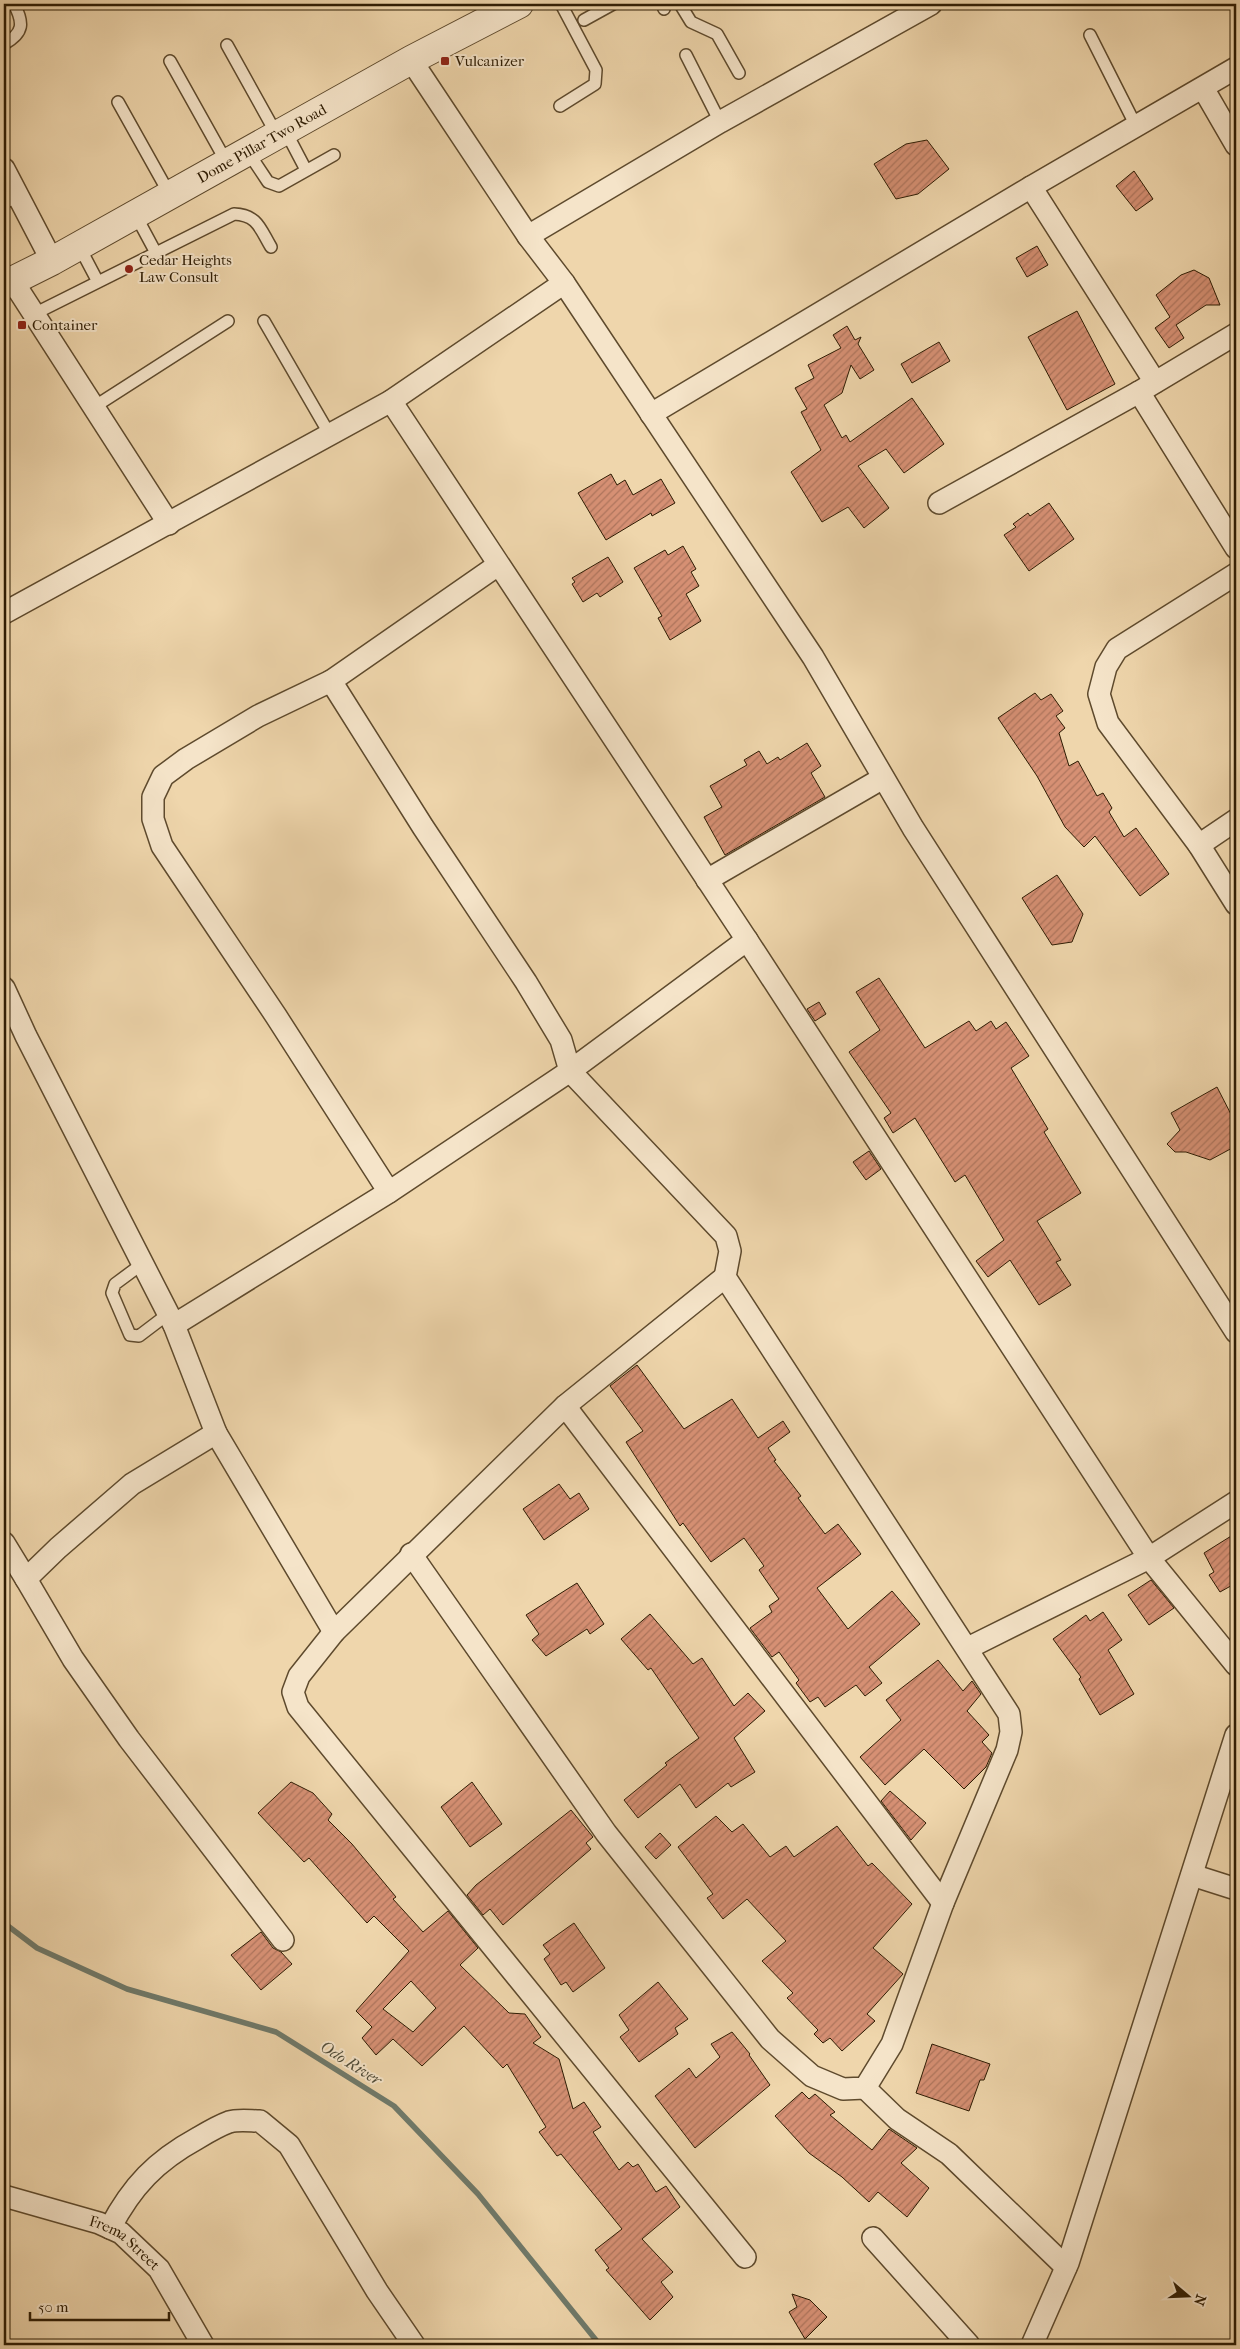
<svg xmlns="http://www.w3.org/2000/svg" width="1240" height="2349" font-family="'IM FELL French Canon',serif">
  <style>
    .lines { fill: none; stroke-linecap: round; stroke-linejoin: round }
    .stream { stroke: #6f7a6b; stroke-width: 5.5 }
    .building { fill: url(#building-hatch); stroke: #2e1c03; fill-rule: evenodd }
    .service-casing { stroke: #5e4a2d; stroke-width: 14 }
    .minor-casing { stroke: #5e4a2d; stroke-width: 24 }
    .tertiary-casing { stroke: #5e4a2d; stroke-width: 30 }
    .service { stroke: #f5e4c9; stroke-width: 11 }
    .minor { stroke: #f5e4c9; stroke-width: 21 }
    .tertiary { stroke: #f5e4c9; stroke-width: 28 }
    .poi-dot { fill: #8f2418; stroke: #f5e4c9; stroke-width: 2 }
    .labels { text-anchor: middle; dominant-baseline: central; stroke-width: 4; stroke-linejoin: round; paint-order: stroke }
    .poi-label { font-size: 15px; fill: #2e1c03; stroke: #f5e4c9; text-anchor: start }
    .street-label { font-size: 15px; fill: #2e1c03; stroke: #f5e4c9 }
    .water-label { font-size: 16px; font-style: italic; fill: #4f4b37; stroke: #f5e4c9 }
  </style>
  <defs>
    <pattern id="building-hatch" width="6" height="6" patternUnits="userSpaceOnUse" patternTransform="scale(1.25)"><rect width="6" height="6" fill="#d69074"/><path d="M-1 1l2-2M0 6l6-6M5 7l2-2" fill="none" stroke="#ae755d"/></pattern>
  </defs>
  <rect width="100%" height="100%" fill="#efd6ac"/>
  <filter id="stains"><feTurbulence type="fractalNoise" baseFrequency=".004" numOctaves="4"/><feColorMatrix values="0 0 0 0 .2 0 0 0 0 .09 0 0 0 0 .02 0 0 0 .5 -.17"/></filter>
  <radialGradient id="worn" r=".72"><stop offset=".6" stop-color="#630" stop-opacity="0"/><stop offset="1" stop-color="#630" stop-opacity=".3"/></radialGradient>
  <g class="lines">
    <path class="stream" d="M 4,1923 L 37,1948 L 127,1989 L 276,2032 L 394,2106 L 478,2194 L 600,2345"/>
  </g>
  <path class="building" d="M 927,140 L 949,169 L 918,194 L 896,199 L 874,164 L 906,144 Z
    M 1134,171 L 1153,199 L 1136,211 L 1116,186 Z
    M 1037,246 L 1048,265 L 1027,277 L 1016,258 Z
    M 1194,270 L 1209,278 L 1220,305 L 1206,305 L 1176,325 L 1184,338 L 1169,348 L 1155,328 L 1170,317 L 1156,295 L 1181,275 Z
    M 1077,311 L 1115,384 L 1067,410 L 1028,337 Z
    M 847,326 L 855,340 L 861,337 L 858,344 L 874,370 L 860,379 L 851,365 L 842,393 L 824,405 L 842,438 L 846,435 L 850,442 L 912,398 L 944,444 L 904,473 L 886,449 L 858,466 L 889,508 L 864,528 L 848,507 L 822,522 L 791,472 L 821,450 L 801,412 L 807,409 L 795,388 L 814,378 L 808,365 L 841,348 L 833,335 Z
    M 939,342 L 950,361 L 912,383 L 901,364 Z
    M 611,474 L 617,485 L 625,480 L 633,495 L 661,479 L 675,503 L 652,516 L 651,513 L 606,540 L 578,493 Z
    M 1049,503 L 1074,539 L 1029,571 L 1004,535 L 1016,527 L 1013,524 L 1028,513 L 1030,516 Z
    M 683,546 L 696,569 L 691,572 L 699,586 L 686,594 L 701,621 L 670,640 L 658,618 L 662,616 L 634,568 L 665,550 L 668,555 Z
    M 608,557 L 623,582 L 600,597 L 597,593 L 583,602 L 572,584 L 575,582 L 572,578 Z
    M 1035,693 L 1041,700 L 1051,694 L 1063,711 L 1056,716 L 1065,728 L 1059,733 L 1069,766 L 1078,761 L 1097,796 L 1103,793 L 1112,808 L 1109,812 L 1124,837 L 1136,828 L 1169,874 L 1140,896 L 1095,836 L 1084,847 L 1065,827 L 1037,776 L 998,718 Z
    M 807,743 L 821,766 L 811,773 L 825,797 L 725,855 L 704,817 L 722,807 L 710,786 L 747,765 L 744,760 L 759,751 L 767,764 L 778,757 L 780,760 Z
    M 1057,875 L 1083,914 L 1072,942 L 1052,945 L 1022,898 Z
    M 879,978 L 925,1048 L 969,1021 L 976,1031 L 991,1021 L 996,1029 L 1006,1022 L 1029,1056 L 1011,1068 L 1048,1129 L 1044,1132 L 1081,1193 L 1037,1221 L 1061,1260 L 1056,1262 L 1071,1285 L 1039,1305 L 1010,1260 L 988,1277 L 976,1261 L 1004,1240 L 965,1175 L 955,1182 L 915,1118 L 893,1133 L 884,1118 L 891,1113 L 849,1052 L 880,1030 L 856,992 Z
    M 819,1002 L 826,1014 L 815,1021 L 807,1009 Z
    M 1217,1087 L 1236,1124 L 1236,1146 L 1210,1160 L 1186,1152 L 1175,1152 L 1167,1144 L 1180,1130 L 1171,1113 Z
    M 869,1151 L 881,1169 L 866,1180 L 853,1162 Z
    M 637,1365 L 684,1429 L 732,1399 L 758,1438 L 783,1421 L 790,1432 L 768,1448 L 776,1460 L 774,1461 L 801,1496 L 798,1498 L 825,1534 L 838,1524 L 861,1554 L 817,1588 L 848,1629 L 892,1591 L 920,1624 L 869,1667 L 882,1683 L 865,1696 L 856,1685 L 825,1707 L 818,1697 L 810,1702 L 796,1683 L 799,1680 L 779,1652 L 772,1657 L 750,1628 L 772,1612 L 769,1606 L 779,1599 L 759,1570 L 764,1566 L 744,1538 L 711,1562 L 683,1523 L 680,1526 L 626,1442 L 643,1431 L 610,1386 Z
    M 559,1484 L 570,1499 L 579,1493 L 589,1509 L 544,1540 L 523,1509 Z
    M 1236,1533 L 1236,1583 L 1220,1592 L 1209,1575 L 1214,1572 L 1204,1553 Z
    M 1151,1580 L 1174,1608 L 1149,1625 L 1128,1595 Z
    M 577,1583 L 604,1624 L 590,1634 L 587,1629 L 546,1656 L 532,1640 L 539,1634 L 526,1615 Z
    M 1103,1612 L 1122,1640 L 1108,1650 L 1134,1694 L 1100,1715 L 1079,1679 L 1081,1677 L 1053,1639 L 1086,1615 L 1090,1621 Z
    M 650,1614 L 693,1664 L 702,1658 L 734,1706 L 748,1693 L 765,1711 L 734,1738 L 755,1772 L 731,1787 L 728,1783 L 696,1808 L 680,1784 L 638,1818 L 624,1800 L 667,1765 L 665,1763 L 699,1738 L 651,1668 L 648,1670 L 621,1639 Z
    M 938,1660 L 963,1691 L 972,1681 L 981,1694 L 967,1711 L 989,1735 L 982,1742 L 992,1753 L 986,1767 L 964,1789 L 924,1749 L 885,1785 L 860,1757 L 901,1720 L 886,1700 Z
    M 291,1782 L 313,1793 L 332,1814 L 328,1820 L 352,1844 L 396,1897 L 393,1899 L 423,1932 L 448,1911 L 478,1948 L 460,1965 L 509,2013 L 525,2014 L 541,2037 L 533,2043 L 559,2059 L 573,2109 L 584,2102 L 601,2127 L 593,2132 L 619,2170 L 628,2162 L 633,2167 L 638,2164 L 656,2192 L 666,2186 L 680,2207 L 642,2239 L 673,2272 L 661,2282 L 673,2297 L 650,2320 L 606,2270 L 609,2268 L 595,2250 L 622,2229 L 561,2154 L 557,2156 L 539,2132 L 546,2127 L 507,2064 L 503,2068 L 464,2026 L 422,2066 L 393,2039 L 376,2055 L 362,2038 L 372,2027 L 356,2011 L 409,1951 L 374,1916 L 367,1923 L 309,1858 L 304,1862 L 258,1813 ZM 411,1981 L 436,2008 L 413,2032 L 383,2009 Z
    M 472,1782 L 502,1824 L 470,1847 L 441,1807 Z
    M 890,1791 L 926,1823 L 911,1840 L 881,1801 Z
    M 571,1810 L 593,1837 L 586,1843 L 591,1849 L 503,1925 L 490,1909 L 483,1915 L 467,1895 L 476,1885 Z
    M 716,1816 L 732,1832 L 743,1824 L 770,1857 L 786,1846 L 794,1857 L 837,1826 L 868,1866 L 872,1863 L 912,1904 L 873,1948 L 903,1974 L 867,2014 L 875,2021 L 842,2051 L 830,2038 L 823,2043 L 814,2034 L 818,2030 L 787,1998 L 793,1993 L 762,1961 L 786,1941 L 747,1899 L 723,1919 L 707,1898 L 713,1894 L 678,1847 Z
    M 660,1833 L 671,1845 L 656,1859 L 645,1847 Z
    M 574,1923 L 605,1968 L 573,1992 L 566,1982 L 561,1985 L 544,1959 L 550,1954 L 543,1945 Z
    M 261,1932 L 273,1948 L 281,1952 L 292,1964 L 261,1990 L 231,1955 Z
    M 658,1982 L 688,2019 L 675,2028 L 678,2034 L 639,2062 L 620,2037 L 629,2030 L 619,2015 Z
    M 732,2032 L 750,2054 L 749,2055 L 770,2085 L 695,2148 L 655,2096 L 689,2068 L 696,2078 L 720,2057 L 711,2044 Z
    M 932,2044 L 990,2064 L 984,2080 L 980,2080 L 969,2111 L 916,2093 Z
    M 802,2092 L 809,2099 L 815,2094 L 835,2112 L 830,2115 L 872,2150 L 889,2129 L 917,2148 L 901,2163 L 929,2188 L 907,2217 L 878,2192 L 869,2202 L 842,2177 L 809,2153 L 775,2116 Z
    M 792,2294 L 810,2300 L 827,2317 L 805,2339 L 789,2312 L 797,2307 Z"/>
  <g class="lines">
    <g class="service-casing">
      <path id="service" d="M 662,4 L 664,9
        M 680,4 L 691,22 L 717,34 L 739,73
        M 584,20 L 613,4
        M 1090,35 L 1136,126
        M 4,44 C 24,33 24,23 14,4
        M 227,45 L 277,135
        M 686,55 L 720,122
        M 170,61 L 227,163
        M 118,102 L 170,195
        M 560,106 L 595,84 L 596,70 L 561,4
        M 285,130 L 306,170
        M 248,152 L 268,182 L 279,186 L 334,155
        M 4,203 L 18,196
        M 135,214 L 156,253
        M 79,246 L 98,282
        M 34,314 L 234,214 C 258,215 260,229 271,247
        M 264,321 L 330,435
        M 94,407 L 228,321
        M 142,1264 L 115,1284 L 112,1293 L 130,1335 L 139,1336 L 168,1314"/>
    </g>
    <g class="minor-casing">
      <g id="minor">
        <path d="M 411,60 L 528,236 L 564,283 L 813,657 L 913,828 L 1236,1332"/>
        <path d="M 1203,88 L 1236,145"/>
        <path d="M 4,169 L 52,261"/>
        <path d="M 1031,187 L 1155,382"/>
        <path d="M 528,236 L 720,122 L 931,4"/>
        <path d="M 12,280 L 169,524"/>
        <path d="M 1139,392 L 1236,548"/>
        <path d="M 391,401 L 747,940 L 1149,1558 L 1236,1665"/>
        <path d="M 651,414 L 1031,187 L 1236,68"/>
        <path d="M 939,503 L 1139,392 L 1236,334"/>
        <path d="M 1236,574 L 1117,649 L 1106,667 L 1099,694 L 1108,723 L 1199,845 L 1236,904"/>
        <path d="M 4,613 L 391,401 L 564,283"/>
        <path d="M 331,681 L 423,827 L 526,982 L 561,1040 L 570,1071 L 726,1236 L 730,1251 L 725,1277 L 1009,1714 L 1011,1732 L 1007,1750 L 943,1903 L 892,2044 L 865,2088 L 843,2089 L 812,2076 L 770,2039 L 606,1833 L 411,1554"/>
        <path d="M 1199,845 L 1236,820"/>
        <path d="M 707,880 L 883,778"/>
        <path d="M 4,988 L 26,1036 L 174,1325 L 216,1433 L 334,1632"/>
        <path d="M 389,1192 L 276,1016 L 162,846 L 153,819 L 153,797 L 163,776 L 186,759 L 258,716 L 331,681 L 498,565"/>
        <path d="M 725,1277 L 565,1406 L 334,1632 L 299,1676 L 293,1692 L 298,1707 L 745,2257"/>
        <path d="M 174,1325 L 389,1192 L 570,1071 L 747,940"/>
        <path d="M 565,1406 L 943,1903"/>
        <path d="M 4,1543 L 26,1579 L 58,1548 L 132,1484 L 216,1433"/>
        <path d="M 26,1579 L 73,1659 L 129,1739 L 283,1940"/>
        <path d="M 968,1648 L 1149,1558 L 1236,1502"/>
        <path d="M 1192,1875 L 1236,1889"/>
        <path d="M 865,2088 L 897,2119 L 949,2154 L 1066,2267"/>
        <path id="s1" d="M 4,2196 L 99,2223 L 121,2233 L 159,2269 L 203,2345"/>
        <path d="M 110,2228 C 132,2186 156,2161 198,2138 C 208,2132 218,2126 229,2122 C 238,2119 251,2121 260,2121 L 289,2145 L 377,2291 L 414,2345"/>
        <path d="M 873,2238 L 969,2345"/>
        <path d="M 1032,2345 L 1068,2263 L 1236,1735"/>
      </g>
    </g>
    <g class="tertiary-casing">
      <g id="tertiary">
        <path id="s2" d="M 4,285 L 52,261 L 411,60 L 519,4"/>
      </g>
    </g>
    <use href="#service" class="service"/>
    <use href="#minor" class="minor"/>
    <use href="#tertiary" class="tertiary"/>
  </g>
  <g class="poi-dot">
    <rect x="440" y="56" width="10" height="10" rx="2.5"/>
    <circle cx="129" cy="269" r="5"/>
    <rect x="17" y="320" width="10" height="10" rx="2.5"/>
  </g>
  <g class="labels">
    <g class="poi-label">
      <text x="455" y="61">Vulcanizer</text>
      <text x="139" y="260">Cedar Heights<tspan x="139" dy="17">Law Consult</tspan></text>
      <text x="32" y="325">Container</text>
    </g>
    <g class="street-label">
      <text stroke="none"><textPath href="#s2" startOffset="294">Dome Pillar Two Road</textPath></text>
      <text stroke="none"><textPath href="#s1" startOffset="131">Frema Street</textPath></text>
    </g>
    <g class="water-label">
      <text transform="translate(351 2063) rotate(32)">Odo River</text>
    </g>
  </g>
  <rect width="1240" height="2349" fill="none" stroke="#efd6ac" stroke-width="20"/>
  <rect x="5" y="5" width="1230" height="2339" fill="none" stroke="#2e1c03" stroke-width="2.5"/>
  <rect x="10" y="10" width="1220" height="2329" fill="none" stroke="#2e1c03"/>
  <g transform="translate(1188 2296) rotate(109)" stroke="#f5e4c9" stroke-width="4" paint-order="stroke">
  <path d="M0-4L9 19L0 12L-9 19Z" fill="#2e1c03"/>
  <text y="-8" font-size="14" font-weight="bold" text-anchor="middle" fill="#2e1c03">N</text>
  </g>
  <path d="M30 2312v8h139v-8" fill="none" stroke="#2e1c03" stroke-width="2.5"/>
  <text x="38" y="2312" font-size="15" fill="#2e1c03" stroke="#f5e4c9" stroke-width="4" paint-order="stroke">50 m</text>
  <rect width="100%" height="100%" filter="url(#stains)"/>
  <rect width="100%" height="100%" fill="url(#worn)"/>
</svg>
